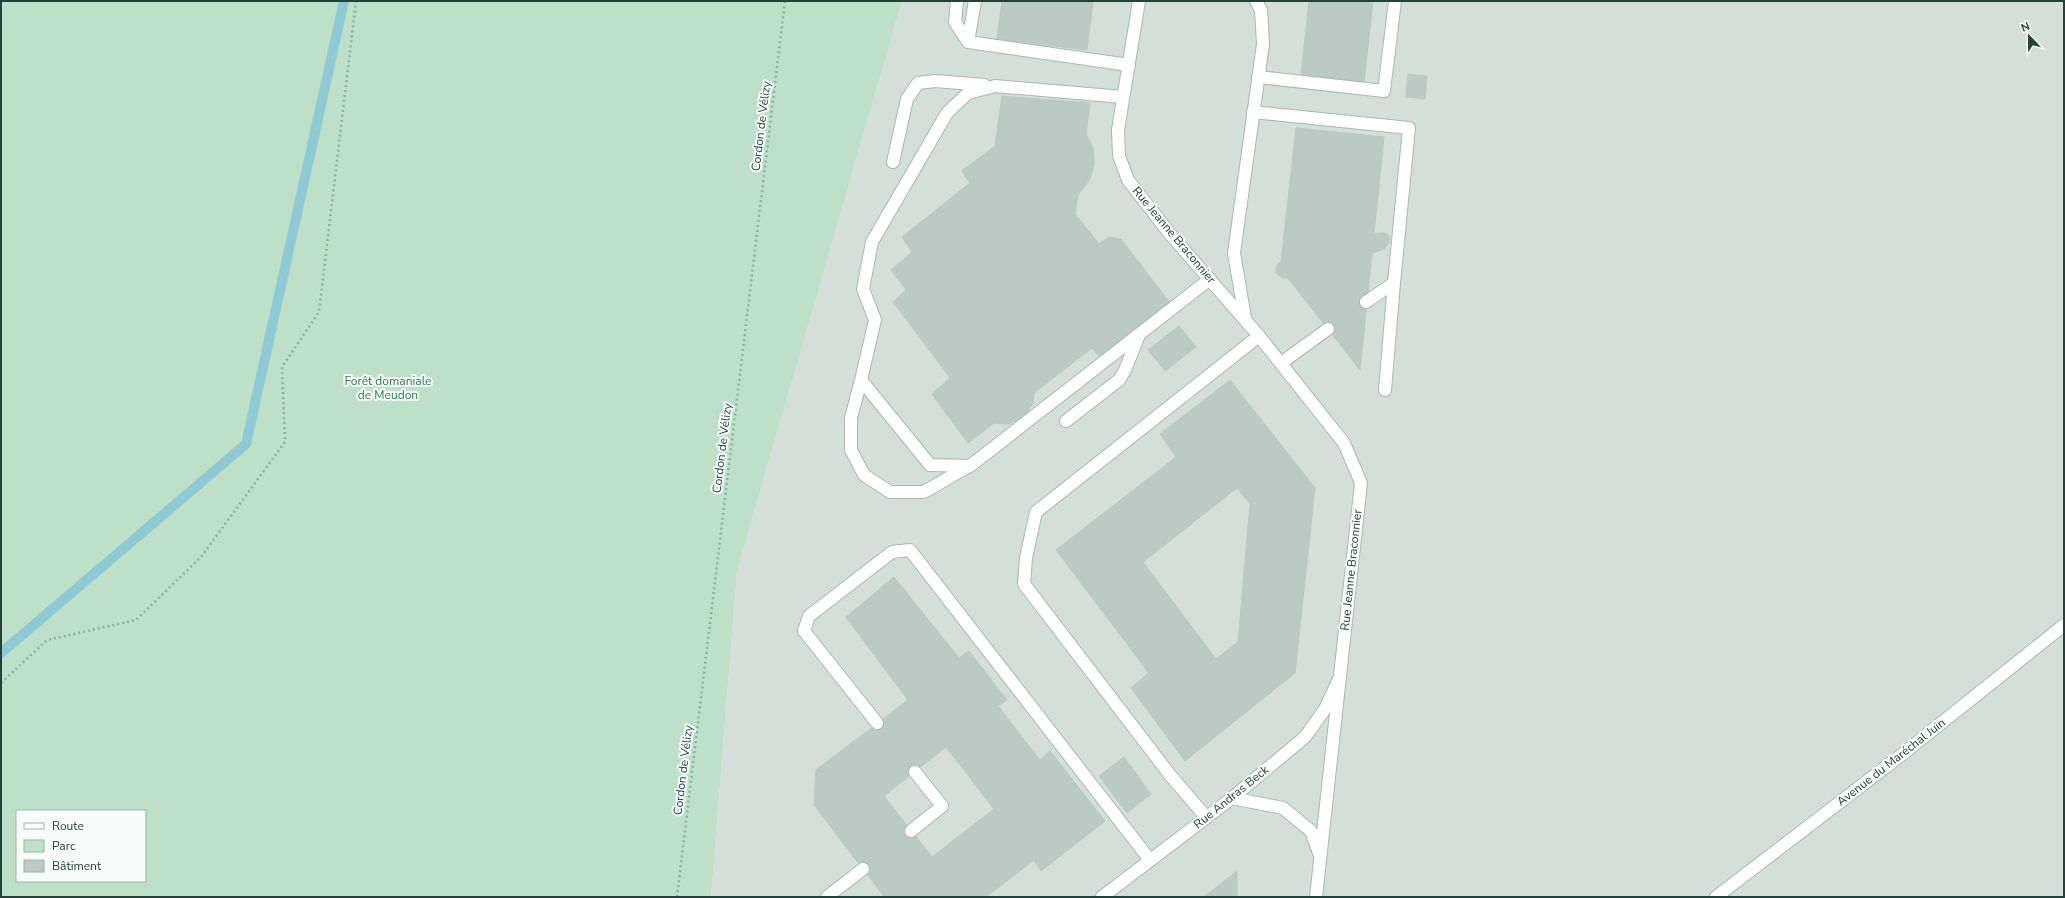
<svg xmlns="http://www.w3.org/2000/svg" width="2065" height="898" font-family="'Nunito Sans',sans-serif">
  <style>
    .built { fill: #d4dfda }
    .green { fill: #bfe0c8; fill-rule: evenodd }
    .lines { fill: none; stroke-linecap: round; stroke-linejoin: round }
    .stream { stroke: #8ec9d4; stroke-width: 10 }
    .building { fill: #bbcac4; stroke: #b8c9c2; fill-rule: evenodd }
    .service-casing { stroke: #a8b8b2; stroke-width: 14 }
    .minor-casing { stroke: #a8b8b2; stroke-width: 14 }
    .tertiary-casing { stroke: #a8b8b2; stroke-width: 14 }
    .path { stroke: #86b3a5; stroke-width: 2.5; stroke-dasharray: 2 3; stroke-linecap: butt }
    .service { stroke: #fff; stroke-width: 12 }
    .minor { stroke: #fff; stroke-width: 12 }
    .tertiary { stroke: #fff; stroke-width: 12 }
    .labels { text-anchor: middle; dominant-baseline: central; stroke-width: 4; stroke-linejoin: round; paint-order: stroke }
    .street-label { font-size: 12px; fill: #24423a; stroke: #f7fbf9 }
    .park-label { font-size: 12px; fill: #2d7a4b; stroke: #f7fbf9 }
  </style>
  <rect width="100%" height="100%" fill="#e6efeb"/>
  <path class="built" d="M 902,1 L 2064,1 L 2064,897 L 711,897 L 737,571 Z"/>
  <path class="green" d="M 1,1 L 902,1 L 737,571 L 711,897 L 1,897 ZM 17,811 L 145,811 L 145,881 L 17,881 Z"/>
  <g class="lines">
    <path class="stream" d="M 1,653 L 246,444 L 344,1"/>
  </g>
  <path class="building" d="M 1002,1 L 1093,1 L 1087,50 L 997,39 Z
    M 1309,1 L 1373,1 L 1364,82 L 1301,75 Z
    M 1408,74 L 1427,76 L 1425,99 L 1406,97 Z
    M 1002,96 L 1090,103 L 1086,134 L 1093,148 L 1094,164 L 1090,179 L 1078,195 L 1075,214 L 1099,244 L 1109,237 L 1121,239 L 1170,303 L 1100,357 L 1092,348 L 1034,393 L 1033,403 L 1024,417 L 1009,424 L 994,423 L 968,443 L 932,394 L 950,378 L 893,302 L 906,290 L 891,270 L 912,252 L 902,237 L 970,183 L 962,171 L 995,146 Z
    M 1296,128 L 1384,137 L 1374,234 L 1386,233 L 1389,237 L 1390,242 L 1384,249 L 1372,253 L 1360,370 L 1288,278 L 1282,278 L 1276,273 L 1277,265 L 1281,262 Z
    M 1179,326 L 1196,347 L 1165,371 L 1148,350 Z
    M 1230,380 L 1315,488 L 1295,673 L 1185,761 L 1131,688 L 1149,673 L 1056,550 L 1176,457 L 1160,434 ZM 1237,488 L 1250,504 L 1238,642 L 1216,659 L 1143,562 Z
    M 894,577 L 959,658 L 969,651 L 1007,700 L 998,706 L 1040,760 L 1050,751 L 1105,821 L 1041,871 L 1034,860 L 986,897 L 881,897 L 883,895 L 814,805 L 816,770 L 908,700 L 846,617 ZM 946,747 L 994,809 L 932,857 L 884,796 Z
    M 1124,757 L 1151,794 L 1127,813 L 1099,776 Z
    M 1237,871 L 1237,897 L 1204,897 Z"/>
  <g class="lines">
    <g class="service-casing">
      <path id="service" d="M 957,1 L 955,22 L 968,42
        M 975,1 L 968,42 L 1129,65
        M 1258,77 L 1384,91 L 1395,1
        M 1123,97 L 995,86 L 968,93 L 947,113 L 872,242 L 863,289 L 875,320 L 861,380 L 930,465 L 970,466 L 1210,279
        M 1253,112 L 1409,128 L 1394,283 L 1366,302
        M 893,162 L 907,99 L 918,83 L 935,81 L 984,85
        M 1281,363 L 1328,329
        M 861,380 L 851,418 L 851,450 L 864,475 L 890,492 L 924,492 L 969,466
        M 1385,390 L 1394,283
        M 1066,421 L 1119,380 L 1125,370 L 1139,335
        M 877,723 L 804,631 L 809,616 L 892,552 L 910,550 L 1150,860
        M 1206,817 L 1170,775 L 1024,584 L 1026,558 L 1036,512 L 1259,336
        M 911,831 L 942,806 L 915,772
        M 827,897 L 863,869"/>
    </g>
    <g class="minor-casing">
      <path id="minor" d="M 1139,1 L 1118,130 L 1119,156 L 1128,180 L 1170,234 L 1259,336 L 1344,443 L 1361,483 L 1316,897
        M 1245,318 L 1234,253 L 1263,44 L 1261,10 L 1256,1
        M 1232,798 L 1283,808 L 1311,831 L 1319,853"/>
    </g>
    <g class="tertiary-casing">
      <path id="tertiary" d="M 1102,897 L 1232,798 L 1305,737 L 1325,709 L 1339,679
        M 1716,897 L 1900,756 L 2064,625"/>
    </g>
    <path class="path" d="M 1,683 L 47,640 L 136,620 L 201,557 L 285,442 L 282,367 L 319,312 L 356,1
      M 677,897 L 785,1"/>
    <use href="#service" class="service"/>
    <use href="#minor" class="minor"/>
    <use href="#tertiary" class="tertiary"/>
  </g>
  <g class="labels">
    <g class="street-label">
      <text transform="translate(761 126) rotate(-83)">Cordon de Vélizy</text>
      <text transform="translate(1174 235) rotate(50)">Rue Jeanne Braconnier</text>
      <text transform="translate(722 448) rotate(-83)">Cordon de Vélizy</text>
      <text transform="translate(1351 570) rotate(-84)">Rue Jeanne Braconnier</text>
      <text transform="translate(1891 762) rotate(-38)">Avenue du Maréchal Juin</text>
      <text transform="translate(683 770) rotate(-83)">Cordon de Vélizy</text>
      <text transform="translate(1231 797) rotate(-39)">Rue Andras Beck</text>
    </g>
    <g class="park-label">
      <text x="388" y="381">Forêt domaniale<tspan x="388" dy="14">de Meudon</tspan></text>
    </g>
  </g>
  <rect width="2065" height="898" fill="none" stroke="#24423a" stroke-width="4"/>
  <rect x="16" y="810" width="130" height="72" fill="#f7fbf9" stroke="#a3b1ad"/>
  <rect x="24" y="823" width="20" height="6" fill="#ffffff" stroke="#a3b1ad"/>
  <text x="52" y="830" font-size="12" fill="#24423a">Route</text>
  <rect x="24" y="840" width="20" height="12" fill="#bfe0c8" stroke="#a3b1ad"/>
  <text x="52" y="850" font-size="12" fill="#24423a">Parc</text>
  <rect x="24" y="860" width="20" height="12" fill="#bbcac4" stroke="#a3b1ad"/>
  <text x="52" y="870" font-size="12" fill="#24423a">Bâtiment</text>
  <g transform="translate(2029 36) rotate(338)" stroke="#f7fbf9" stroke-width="3" paint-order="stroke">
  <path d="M0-3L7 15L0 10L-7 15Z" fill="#24423a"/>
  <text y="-6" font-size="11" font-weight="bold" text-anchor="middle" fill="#24423a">N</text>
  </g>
</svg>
